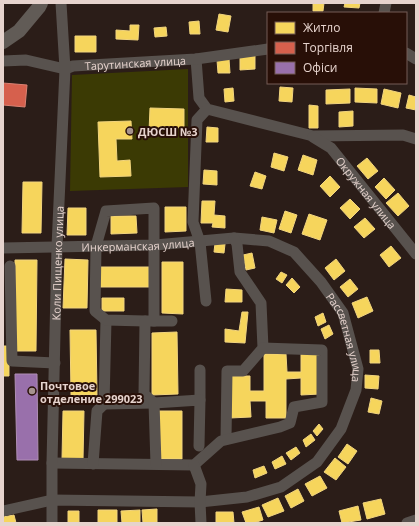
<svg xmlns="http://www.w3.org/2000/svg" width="419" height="526" font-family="'Open Sans',sans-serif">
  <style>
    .green { fill: #3b3a04 }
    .homes { fill: #f6d55c; stroke: #f1d47e }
    .shops { fill: #d6604d; stroke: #db8273 }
    .offices { fill: #9970ab; stroke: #b08eb5 }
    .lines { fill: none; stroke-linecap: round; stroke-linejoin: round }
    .minor { stroke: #58524e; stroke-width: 11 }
    .major { stroke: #615b56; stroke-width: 14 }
    .poi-dot { fill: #a5938e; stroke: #280f07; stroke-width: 1.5 }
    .labels { text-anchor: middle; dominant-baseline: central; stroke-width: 4; stroke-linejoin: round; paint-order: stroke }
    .street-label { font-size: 11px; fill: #e6d3cd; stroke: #280f07 }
    .poi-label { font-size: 11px; font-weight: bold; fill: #e6d3cd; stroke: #280f07; text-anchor: start }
  </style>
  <rect width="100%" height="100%" fill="#2b1d18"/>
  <path class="green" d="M 188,69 L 188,187 L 70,191 L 72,75 Z"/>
  <path class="homes" d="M 313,3 L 324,3 L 323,11 L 313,11 Z
    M 345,3 L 360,3 L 359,8 L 344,7 Z
    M 219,14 L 231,16 L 228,32 L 216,30 Z
    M 199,21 L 200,34 L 190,34 L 189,22 Z
    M 130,25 L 139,25 L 138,40 L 116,39 L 116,30 L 130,31 Z
    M 166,27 L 167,36 L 155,37 L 154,28 Z
    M 75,36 L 96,36 L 96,52 L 75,52 Z
    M 255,56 L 255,69 L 240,70 L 240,57 Z
    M 229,59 L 230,73 L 218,73 L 217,60 Z
    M 280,87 L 293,88 L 292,102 L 279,101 Z
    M 233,88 L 234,101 L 225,102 L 224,89 Z
    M 355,88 L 377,89 L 377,103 L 355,102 Z
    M 350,89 L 350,103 L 326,104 L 326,90 Z
    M 384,89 L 401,93 L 398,108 L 381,104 Z
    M 409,95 L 416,97 L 416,110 L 406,108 Z
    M 309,105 L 318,106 L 318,128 L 309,128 Z
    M 150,108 L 184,109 L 184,128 L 159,127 L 159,133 L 149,132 Z
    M 353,111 L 353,126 L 339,127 L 339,112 Z
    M 131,121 L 132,139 L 116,139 L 117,161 L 130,160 L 131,176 L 100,177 L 98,122 Z
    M 207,127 L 218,128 L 218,142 L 206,142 Z
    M 274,153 L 288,157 L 284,171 L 271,167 Z
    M 303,155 L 317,160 L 313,175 L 298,170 Z
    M 367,158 L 378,171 L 368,179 L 357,166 Z
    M 204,170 L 217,171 L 217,185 L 203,184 Z
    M 255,172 L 266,176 L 262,189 L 250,186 Z
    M 330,176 L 340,187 L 330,197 L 320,186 Z
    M 384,178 L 395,190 L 386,199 L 375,187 Z
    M 23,182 L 42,182 L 41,233 L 22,233 Z
    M 398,193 L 409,206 L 398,216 L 386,203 Z
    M 350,199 L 360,209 L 350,219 L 340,208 Z
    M 202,201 L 215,201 L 214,215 L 225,216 L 225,228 L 212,227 L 213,223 L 201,223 Z
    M 165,207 L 186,207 L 186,231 L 165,232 Z
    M 68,208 L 86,208 L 86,235 L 67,235 Z
    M 285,211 L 297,215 L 291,233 L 279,229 Z
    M 309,214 L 327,220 L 320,240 L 302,234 Z
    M 111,216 L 136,216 L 137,233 L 111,234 Z
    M 262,217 L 277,220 L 274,233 L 260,230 Z
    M 365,218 L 375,229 L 364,238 L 354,227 Z
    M 215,243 L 225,244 L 224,253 L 214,252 Z
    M 391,246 L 401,258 L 389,267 L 380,255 Z
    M 252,253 L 255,268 L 246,270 L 243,255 Z
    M 65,259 L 88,260 L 87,308 L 63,308 Z
    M 336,259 L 345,271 L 334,280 L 325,268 Z
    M 15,260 L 37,260 L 36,351 L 14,351 Z
    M 162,262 L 183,262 L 183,314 L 162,313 Z
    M 98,267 L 149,267 L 149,287 L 98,287 Z
    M 281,272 L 287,275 L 282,283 L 276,279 Z
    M 292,278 L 300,287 L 294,293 L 286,285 Z
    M 350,279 L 358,289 L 348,297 L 340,287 Z
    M 226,289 L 242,290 L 242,302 L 225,302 Z
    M 367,297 L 373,311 L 358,318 L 352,303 Z
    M 102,298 L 124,298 L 124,311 L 102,311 Z
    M 242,312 L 248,312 L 245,343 L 225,342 L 225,329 L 239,331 Z
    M 323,313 L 326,322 L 318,326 L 315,317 Z
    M 329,325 L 333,334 L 325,339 L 321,329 Z
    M 70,330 L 96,330 L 97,395 L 71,395 Z
    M 177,332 L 178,394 L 152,395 L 152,333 Z
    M 3,346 L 9,346 L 9,376 L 3,376 Z
    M 370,350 L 379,350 L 380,363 L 370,363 Z
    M 264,354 L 286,354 L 287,372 L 301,372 L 301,354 L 319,354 L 320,394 L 301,395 L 301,378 L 286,379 L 286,418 L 266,418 L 266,401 L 250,401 L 251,417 L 230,418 L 230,376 L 250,376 L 250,391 L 264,391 Z
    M 365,375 L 379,376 L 378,389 L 365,388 Z
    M 371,398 L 382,401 L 379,414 L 368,412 Z
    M 63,411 L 84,411 L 83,460 L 62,459 Z
    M 159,411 L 182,411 L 182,459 L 160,459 Z
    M 319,424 L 323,429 L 317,436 L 313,431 Z
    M 311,434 L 315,440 L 306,447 L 303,440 Z
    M 347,444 L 357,451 L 348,464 L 338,457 Z
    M 296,447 L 300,453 L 291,460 L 286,453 Z
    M 282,456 L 286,464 L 275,469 L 272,462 Z
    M 335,458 L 346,467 L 336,480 L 324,472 Z
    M 264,466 L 267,473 L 255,478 L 253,470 Z
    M 320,476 L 327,488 L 312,496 L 305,484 Z
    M 298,489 L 304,501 L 291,508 L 285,496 Z
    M 278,498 L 284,511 L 268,517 L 262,505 Z
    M 381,499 L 385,514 L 367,519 L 363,503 Z
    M 358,506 L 361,520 L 342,523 L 339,511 Z
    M 259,507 L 263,520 L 253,523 L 246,523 L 242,512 Z
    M 157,509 L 157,523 L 143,523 L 142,510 Z
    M 98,510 L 117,510 L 117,523 L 98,523 Z
    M 140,510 L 140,523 L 122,523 L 121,511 Z
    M 68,511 L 79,511 L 79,523 L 68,523 Z
    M 216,512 L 233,512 L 234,523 L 216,523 Z
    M 14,515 L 16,523 L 3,523 L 3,517 Z"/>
  <path class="shops" d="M 3,83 L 27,85 L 25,107 L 3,105 Z"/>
  <path class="offices" d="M 15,374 L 37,374 L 38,460 L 17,460 Z"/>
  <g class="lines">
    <g class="minor">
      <path d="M 384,13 L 386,3"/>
      <path d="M 406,53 L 416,59"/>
      <path d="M 196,59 L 199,98 L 207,109 L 313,136 L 403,135 L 416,139"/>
      <path id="s1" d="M 3,61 L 26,60 L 65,69 L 73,66 L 196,59 L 268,49"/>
      <path id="s2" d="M 313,137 L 331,148 L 416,254"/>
      <path id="s3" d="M 3,248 L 155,245 L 234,238 L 269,241 L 294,252 L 321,282 L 343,313 L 358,369 L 356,390 L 341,429 L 317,462 L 281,487 L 247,497 L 200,502 L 52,500 L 3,511"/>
      <path d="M 10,266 L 12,361 L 55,363"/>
      <path d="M 206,301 L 200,242 L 193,222 L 197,120 L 207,109"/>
      <path d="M 106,320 L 104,404 L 154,403"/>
      <path d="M 145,321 L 106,320 L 95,311 L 96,246 L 106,211 L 154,208 L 154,321"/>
      <path d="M 200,370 L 200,400"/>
      <path d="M 154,403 L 144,394 L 145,321 L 172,321"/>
      <path d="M 226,439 L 227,371 L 243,371 L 263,348 L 261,303 L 240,272 L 237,244 L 234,238"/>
      <path d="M 52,463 L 194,465 L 221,441 L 280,427 L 290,423 L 294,407 L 322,402 L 322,350 L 263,348"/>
      <path d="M 93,464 L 97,411 L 104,404"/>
      <path d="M 156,464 L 154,403 L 200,400 L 199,446"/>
      <path d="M 194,465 L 201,484 L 200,502 L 201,523"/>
      <path id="s4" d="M 52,523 L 52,463 L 57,247 L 65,69 L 61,3"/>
      <path d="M 407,523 L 416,520"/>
    </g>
    <path class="major" d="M 3,42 L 19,31 L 39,7 L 41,3"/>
  </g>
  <g class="poi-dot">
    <circle cx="130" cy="131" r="4"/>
    <circle cx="32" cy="391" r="4"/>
  </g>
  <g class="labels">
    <g class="street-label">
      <text stroke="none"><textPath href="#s1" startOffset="134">Тарутинская улица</textPath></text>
      <text stroke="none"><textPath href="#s2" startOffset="78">Окружная улица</textPath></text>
      <text stroke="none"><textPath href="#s3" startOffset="135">Инкерманская улица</textPath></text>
      <text stroke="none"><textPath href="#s4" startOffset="260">Коли Пищенко улица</textPath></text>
      <text stroke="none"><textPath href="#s3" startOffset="396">Рассветная улица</textPath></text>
    </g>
    <g class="poi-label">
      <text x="138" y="131">ДЮСШ №3</text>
      <text x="40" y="385">Почтовое<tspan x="40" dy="13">отделение 299023</tspan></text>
    </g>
  </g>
  <rect width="419" height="526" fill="none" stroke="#e6d3cd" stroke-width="8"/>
  <rect x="267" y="12" width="140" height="72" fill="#280f07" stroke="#745d56"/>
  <rect x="275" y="22" width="20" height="12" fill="#f6d55c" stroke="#745d56"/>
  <text x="303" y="32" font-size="12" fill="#e6d3cd">Житло</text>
  <rect x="275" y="42" width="20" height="12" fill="#d6604d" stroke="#745d56"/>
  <text x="303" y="52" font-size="12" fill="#e6d3cd">Торгівля</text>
  <rect x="275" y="62" width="20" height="12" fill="#9970ab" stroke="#745d56"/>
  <text x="303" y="72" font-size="12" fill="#e6d3cd">Офіси</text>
</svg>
